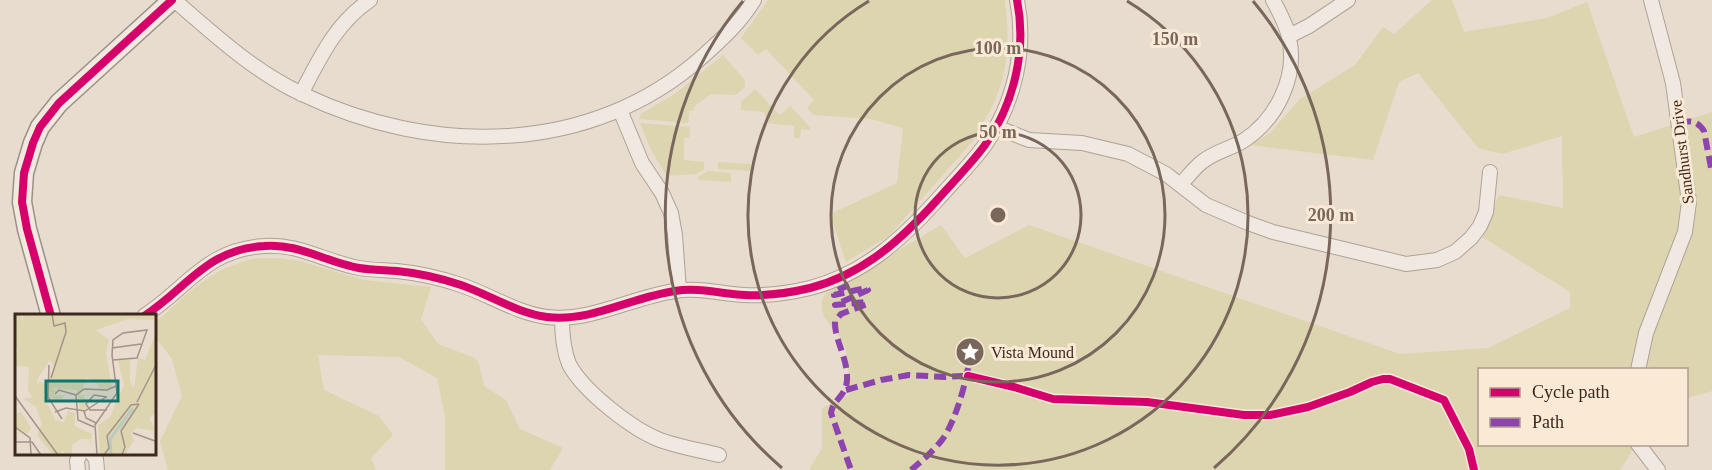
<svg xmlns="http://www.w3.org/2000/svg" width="1712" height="470" font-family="Georgia,serif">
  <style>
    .green { fill: #dcd5b0 }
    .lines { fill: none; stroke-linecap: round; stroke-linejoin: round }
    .street-casing { stroke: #aea297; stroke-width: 16 }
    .secondary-casing { stroke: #9d9187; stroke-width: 21 }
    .street { stroke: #f0e9e1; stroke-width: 14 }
    .secondary { stroke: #f0e9e1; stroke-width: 18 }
    .quiet { stroke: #8e44ad; stroke-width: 6; stroke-dasharray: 12 6; stroke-linecap: butt }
    .cycleway-casing { stroke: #f9e9d5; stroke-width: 11 }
    .cycleway { stroke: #d6006c; stroke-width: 8 }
    .ring { fill: none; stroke: #7a675c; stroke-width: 3 }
    .labels { text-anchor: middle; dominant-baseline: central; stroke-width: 6; stroke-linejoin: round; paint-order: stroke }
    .street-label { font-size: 16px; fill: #3e281e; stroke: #f9e9d5 }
    .poi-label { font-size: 16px; fill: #3e281e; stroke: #f9e9d5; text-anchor: start }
    .inset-river { fill: none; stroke: #baccbe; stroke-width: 3 }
    .inset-road { fill: none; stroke: #a49488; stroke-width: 1.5 }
    .view { fill: #0f766e; fill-opacity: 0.15; stroke: #0f766e; stroke-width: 3 }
    .inset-edge { fill: none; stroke: #3e281e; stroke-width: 3 }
    .centre { fill: #7a675c; stroke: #f9e9d5; stroke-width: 3 }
    .ring-label { font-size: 18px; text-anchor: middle; font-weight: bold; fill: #7a675c; stroke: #f9e9d5; stroke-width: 6; stroke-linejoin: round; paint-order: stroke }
  </style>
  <rect width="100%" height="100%" fill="#e8dcce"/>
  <path class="green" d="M 768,0 L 1005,0 C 1012,62 1005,89 972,142 L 889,236 L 846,262 L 830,214 L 897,183 L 903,128 L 871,119 L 813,115 L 807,108 L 814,100 L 766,49 L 758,55 L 741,38 Z
    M 1432,0 L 1452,0 L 1464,32 L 1547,18 L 1587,2 L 1634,137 L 1712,112 L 1712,391 L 1687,398 L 1686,370 L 1480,370 L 1480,444 L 1636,445 L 1620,470 L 809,470 L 822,448 L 822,408 L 849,395 C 848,382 849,359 845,347 C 838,328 812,316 825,294 L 941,225 L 965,258 L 1029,225 L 1400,354 L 1488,348 L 1570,308 L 1570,292 L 1482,237 L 1499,195 L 1563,208 L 1562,136 L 1502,154 L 1478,148 L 1418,73 L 1399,82 L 1373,160 L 1250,145 L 1270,133 L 1300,99 L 1355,65 L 1383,27 L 1394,34 Z
    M 723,55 L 745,80 L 745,87 L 736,95 L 711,94 L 695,106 L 694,111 L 689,111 L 688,123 L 639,119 L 641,114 L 676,93 Z
    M 755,89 L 780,115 L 790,106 L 810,127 L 809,130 L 801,129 L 800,138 L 794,138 L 794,126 L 767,123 L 764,112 L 741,110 L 741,102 Z
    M 640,123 L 690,127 L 689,138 L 684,138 L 684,160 L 704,162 L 704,170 L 696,174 L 667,176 L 651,150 Z
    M 718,162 L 752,164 L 751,171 L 718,169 Z
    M 708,171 L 731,173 L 731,182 L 698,180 L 698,177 Z
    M 256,258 L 279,258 L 300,261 L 364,280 L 431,287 L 421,319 L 438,344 L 475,358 L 479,364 L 484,386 L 506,400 L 520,429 L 563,448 L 550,470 L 445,470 L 445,416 L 437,378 L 399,357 L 318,355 L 324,390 L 379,416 L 393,435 L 371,458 L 376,470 L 168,470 L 160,441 L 182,396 L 172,359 L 155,337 L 155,321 L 162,317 C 193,288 213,268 256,258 Z"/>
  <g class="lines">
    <g class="street-casing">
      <path id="street" d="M 174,0 C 215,35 253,71 302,94 C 431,156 591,156 702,57 C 721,40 741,22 754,0
        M 1289,36 L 1309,26 L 1348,0
        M 301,94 C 320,58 335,24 370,0
        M 620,110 L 642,163 L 662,193 L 671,213 L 675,235 L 679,290
        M 996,127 L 1029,140 L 1082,143 L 1128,154 L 1166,174 L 1206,205 L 1248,223 L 1273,232 L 1406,264 L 1437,260 L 1455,252 L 1471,238 L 1480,226 L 1486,212 L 1490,172
        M 1180,185 C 1187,178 1194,168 1202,162 C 1214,152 1230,149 1243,141 C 1276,120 1298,77 1289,38 C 1287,25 1279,12 1273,0
        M 144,316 C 187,288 207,249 264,246 C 298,243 326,262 359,268 C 371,270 384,270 397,271 C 418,273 440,278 461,285 C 490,295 517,313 547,317 C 592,322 632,297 675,291 C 698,287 722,294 745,295 C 767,296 789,293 810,288 C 864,274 902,239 938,199 C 954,181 971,164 985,145 C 1014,104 1027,50 1017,0
        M 562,318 C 562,334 563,349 569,364 C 583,391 632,429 660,440 C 679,447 699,450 719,455
        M 1638,370 L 1646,333 L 1685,232 L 1689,202 L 1673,83 L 1651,0
        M 1638,444 L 1658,470
        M 92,454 L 96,459 L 97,470
        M 78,470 L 77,461 L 80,454"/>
    </g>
    <g class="secondary-casing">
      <path id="secondary" d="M 51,316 L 27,229 L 22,202 L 24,173 L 33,143 L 40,127 L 59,103 L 172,0"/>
    </g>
    <use href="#street" class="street"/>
    <use href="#secondary" class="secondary"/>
    <path class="quiet" d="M 1679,122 C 1691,121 1697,120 1704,131 L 1712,173
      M 849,285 L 834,292 L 834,295 L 866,288 L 868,290 L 835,305 L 865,302 L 867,304 L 841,314 L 835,321 C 834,340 848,357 847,380 C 846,397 833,399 831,413 L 851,470
      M 846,390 L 881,380 L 909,375 L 945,377 L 963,376 L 972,378
      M 911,470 C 922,461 933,451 942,440 C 956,421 968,377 970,354"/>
    <g class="cycleway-casing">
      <path id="cycleway" d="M 51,316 L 27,229 L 22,202 L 24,173 L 33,143 L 40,127 L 59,103 L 172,0
        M 144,316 C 187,288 207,249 264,246 C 298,243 326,262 359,268 C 371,270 384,270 397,271 C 418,273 440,278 461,285 C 490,295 517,313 547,317 C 592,322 632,297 675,291 C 698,287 722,294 745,295 C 767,296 789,293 810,288 C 864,274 902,239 938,199 C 954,181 971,164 985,145 C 1014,104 1027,50 1017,0
        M 968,376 L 1014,387 L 1053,399 L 1147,402 L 1244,415 L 1270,415 L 1308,407 L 1350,392 L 1372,382 L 1383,379 L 1390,379 L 1444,400 L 1469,449 L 1474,470"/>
    </g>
    <use href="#cycleway" class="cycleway"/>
  </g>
  <g class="ring">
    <circle cx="998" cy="215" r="83"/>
    <circle cx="998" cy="215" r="167"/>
    <path d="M1127 1A250 250 0 1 1 869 1"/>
    <path d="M782 468A333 333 0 0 1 743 1M1253 1A333 333 0 0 1 1214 468"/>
  </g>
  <defs>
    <g id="sight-disc" transform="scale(1.5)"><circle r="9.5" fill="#7a675c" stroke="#f9e9d5"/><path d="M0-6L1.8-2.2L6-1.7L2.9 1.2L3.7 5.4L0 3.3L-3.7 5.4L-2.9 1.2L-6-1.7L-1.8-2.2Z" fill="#fff"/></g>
  </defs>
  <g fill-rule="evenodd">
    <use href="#sight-disc" x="970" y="352"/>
  </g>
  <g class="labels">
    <g class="street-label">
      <text transform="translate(1682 152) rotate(-97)">Sandhurst Drive</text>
    </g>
    <g class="poi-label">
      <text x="991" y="352">Vista Mound</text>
    </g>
  </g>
  <g transform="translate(15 314)">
    <rect width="141" height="141" fill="#e8dcce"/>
    <path d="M 0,0 L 6,0 L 8,10 L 8,0 L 141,0 L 141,6 L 113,5 L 81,16 L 94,26 L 91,39 L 97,73 L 85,75 L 80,66 L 71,64 L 65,81 L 76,81 L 69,82 L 72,95 L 65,96 L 62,76 L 37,74 L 41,77 L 38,81 L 51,81 L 42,87 L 28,80 L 40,106 L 49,109 L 53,97 L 60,99 L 60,112 L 77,120 L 75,130 L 74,125 L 65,125 L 57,131 L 57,141 L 50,141 L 48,135 L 47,141 L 38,141 L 22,121 L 27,110 L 21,93 L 9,85 L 18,83 L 13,77 L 14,53 L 0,52 L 3,33 L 0,35 ZM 35,46 L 39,52 L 33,70 L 24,68 L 24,72 L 22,68 L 23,64 ZM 141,19 L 141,98 L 134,104 L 141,117 L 121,114 L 116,120 L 119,126 L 110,141 L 85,141 L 83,111 L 95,103 L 109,71 L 103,46 L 115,46 L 115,68 L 119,75 L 123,44 L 130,46 ZM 6,98 L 16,114 L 12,120 L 0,113 L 0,100 Z" fill="#dcd5b0" fill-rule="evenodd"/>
    <path class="inset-river" d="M 96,141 L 95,125 L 118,94"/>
    <path class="inset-road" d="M 97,34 L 126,30M 34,51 L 33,83 L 47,105M 36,64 L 51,18 L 50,9 L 39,12 L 37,0M 40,80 L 44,76 L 61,81M 0,82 L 43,141M 92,83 L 79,81 L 71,90 L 75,96 L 92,96M 122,88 L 141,51M 69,97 L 71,104 L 81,109M 40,98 L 51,94 L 70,97 L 91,83M 0,113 L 15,124 L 16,141M 79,113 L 63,106 L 61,81 L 69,75 L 92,76 L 101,72M 118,119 L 140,127M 0,128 L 17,128 L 26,141M 82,141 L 80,111 L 102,79 L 97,41 L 98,26 L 108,19 L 132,16 L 122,44 L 98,46M 89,141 L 94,134 L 92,122 L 116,91 L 124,90M 107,141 L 110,133 L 106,117 L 124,90"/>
    <path class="view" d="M 31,67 L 103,67 L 103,87 L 31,87 Z"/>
    <rect width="141" height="141" class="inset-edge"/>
  </g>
  <circle cx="998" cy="215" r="9" class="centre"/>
  <g class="ring-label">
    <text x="1175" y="45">150 m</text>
    <text x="998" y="54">100 m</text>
    <text x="998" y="138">50 m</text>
    <text x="1331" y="221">200 m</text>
  </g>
  <rect x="1478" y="368" width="210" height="78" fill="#f9e9d5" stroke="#ae9c8c" stroke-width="1.5"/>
  <rect x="1490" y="388" width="30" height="9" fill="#d6006c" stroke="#ae9c8c" stroke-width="1.5"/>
  <text x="1532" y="398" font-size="18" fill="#3e281e">Cycle path</text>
  <rect x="1490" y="418" width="30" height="9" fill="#8e44ad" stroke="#ae9c8c" stroke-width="1.5"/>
  <text x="1532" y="428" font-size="18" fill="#3e281e">Path</text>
</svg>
